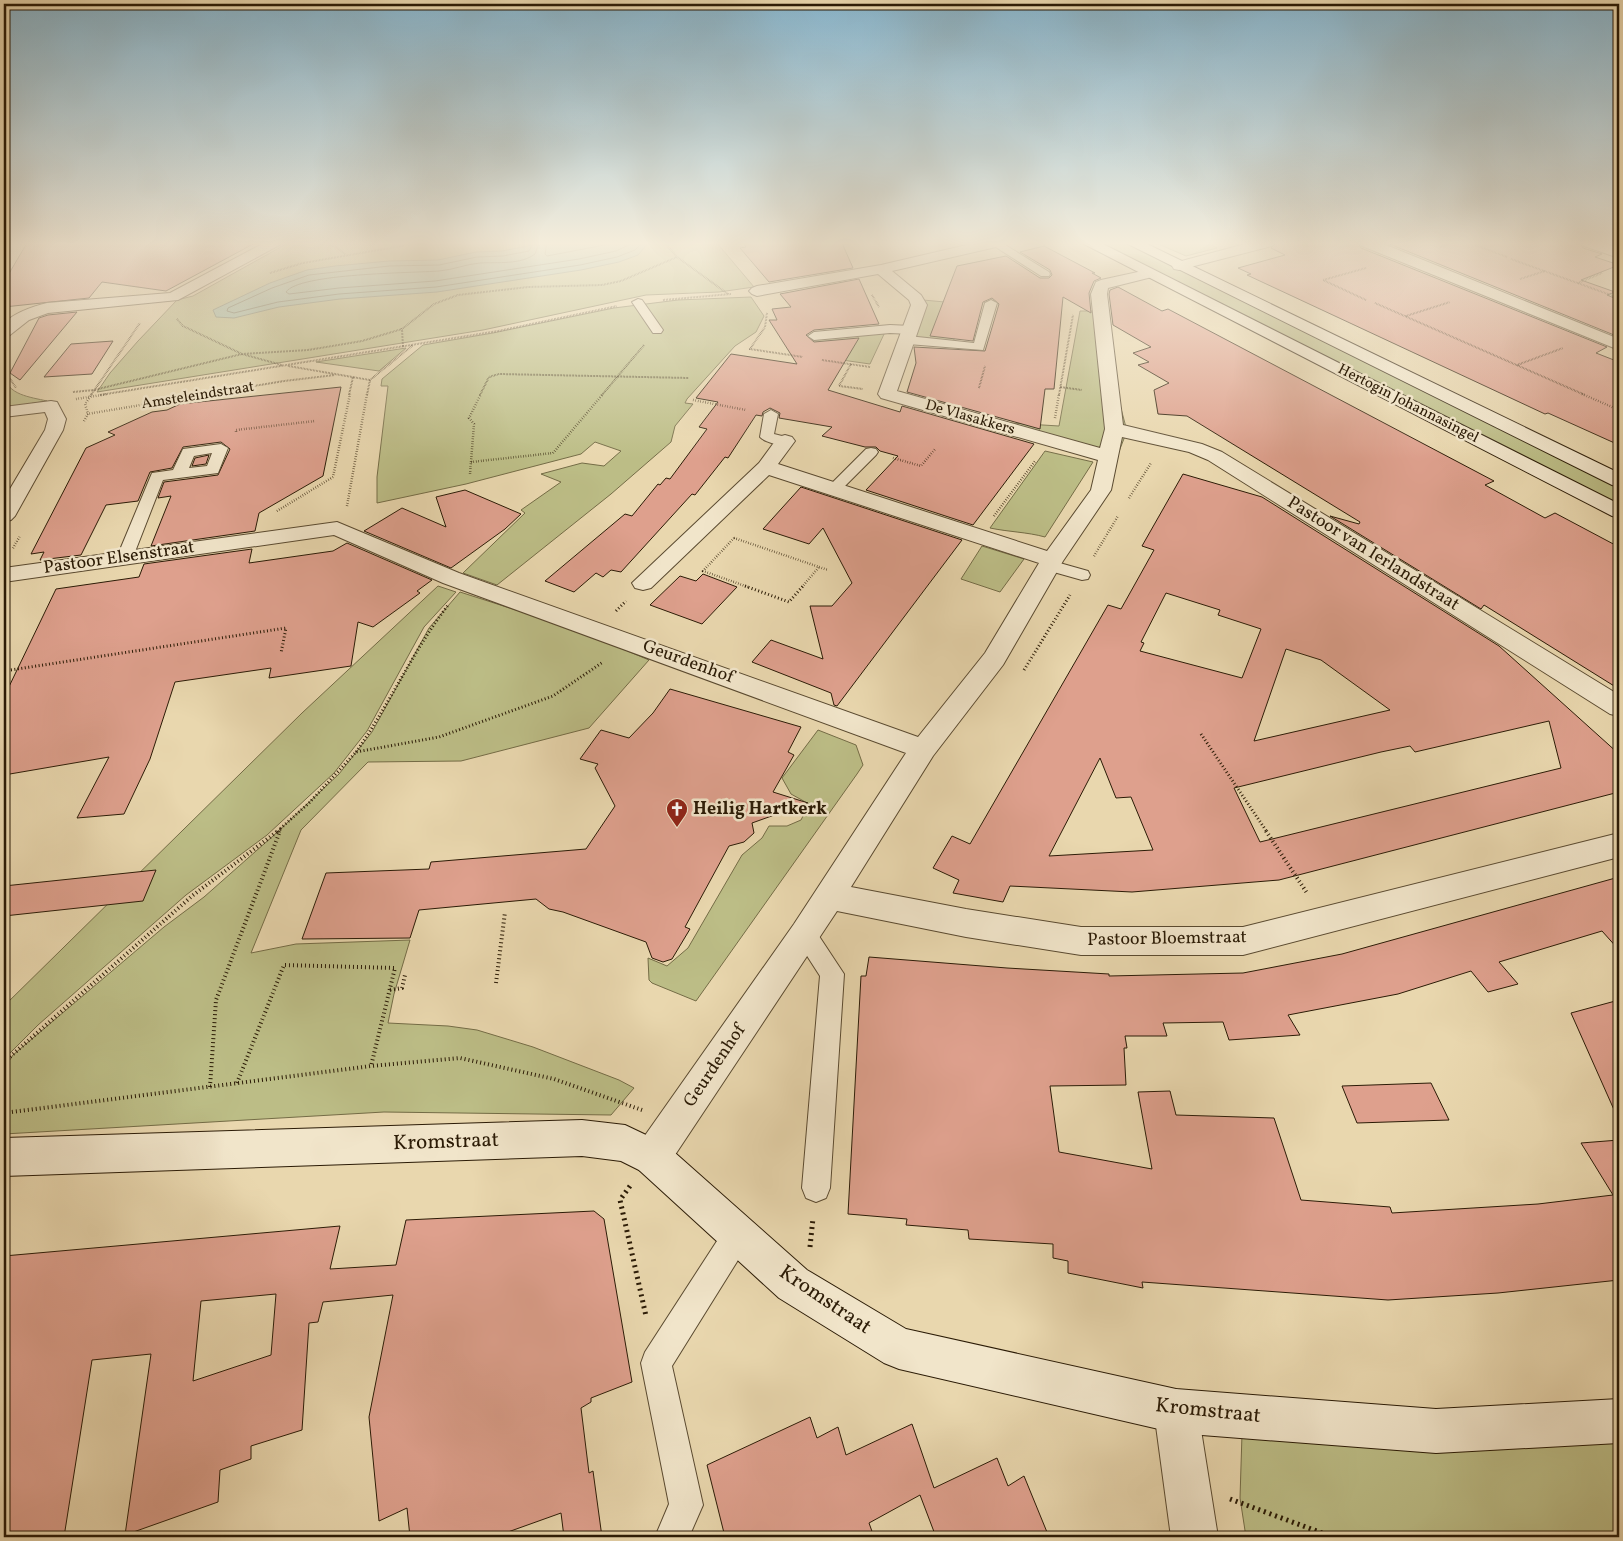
<svg xmlns="http://www.w3.org/2000/svg" width="1623" height="1541" font-family="Vollkorn,serif">
  <style>
    .green { fill: #bcbd86; stroke: #746c46 }
    .water { fill: #98baa7; stroke: #6c7a67 }
    .lines { fill: none; stroke-linecap: round; stroke-linejoin: round }
    .shore { stroke: #626a56; stroke-width: 1 }
    .building { fill: #dea08d; stroke: #2b1b06; fill-rule: evenodd }
    .lane-casing { stroke: #5a4a30; stroke-width: 2 }
    .street-casing { stroke: #5a4a30; stroke-width: 2 }
    .secondary-casing { stroke: #2b1b06; stroke-width: 2 }
    .path-far4 { stroke: #2b1b06; stroke-width: 2; stroke-dasharray: 0.5 1; stroke-linecap: butt }
    .path-far3 { stroke: #2b1b06; stroke-width: 2.5; stroke-dasharray: 0.5 2; stroke-linecap: butt }
    .path-far2 { stroke: #2b1b06; stroke-width: 3; stroke-dasharray: 1 2.5; stroke-linecap: butt }
    .path-far1 { stroke: #2b1b06; stroke-width: 4; stroke-dasharray: 1 3; stroke-linecap: butt }
    .path { stroke: #2b1b06; stroke-width: 5; stroke-dasharray: 2 4; stroke-linecap: butt }
    .lane { fill: #f1e5ca; fill-rule: evenodd }
    .street { fill: #f1e5ca; fill-rule: evenodd }
    .secondary { fill: #f1e5ca; fill-rule: evenodd }
    .labels { text-anchor: middle; dominant-baseline: central; stroke-width: 5; stroke-linejoin: round; paint-order: stroke }
    .far-street-label { font-size: 15px; fill: #2b1b06; stroke: #f1e5ca }
    .street-label { font-size: 18px; fill: #2b1b06; stroke: #f1e5ca }
    .poi-label { font-size: 18px; font-weight: bold; fill: #2b1b06; stroke: #f1e5ca; text-anchor: start }
    .near-street-label { font-size: 21px; fill: #2b1b06; stroke: #f1e5ca }
  </style>
  <rect width="100%" height="100%" fill="#e9d7ae"/>
  <filter id="stains"><feTurbulence type="fractalNoise" baseFrequency=".004" numOctaves="4"/><feColorMatrix values="0 0 0 0 .2 0 0 0 0 .09 0 0 0 0 .02 0 0 0 .5 -.17"/></filter>
  <radialGradient id="worn" r=".72"><stop offset=".6" stop-color="#630" stop-opacity="0"/><stop offset="1" stop-color="#630" stop-opacity=".3"/></radialGradient>
  <path class="green" d="M 288,243 L 717,243 L 754,287 L 719,292 L 646,295 L 483,330 L 97,392 L 110,373 L 138,341 L 177,300 L 193,296 Z
    M 1097,243 L 1126,243 L 1619,485 L 1619,506 Z
    M 1156,243 L 1207,243 L 1217,248 L 1186,256 Z
    M 751,297 L 764,316 L 756,332 L 735,346 L 687,399 L 685,403 L 693,404 L 675,426 L 671,442 L 611,494 L 497,585 L 463,573 L 525,513 L 521,510 L 561,482 L 541,474 L 582,463 L 604,466 L 621,451 L 595,442 L 581,454 L 466,484 L 377,503 L 377,477 L 388,386 L 381,386 L 382,379 L 423,345 L 493,333 L 614,308 L 678,300 Z
    M 923,300 L 967,304 L 953,342 L 913,339 Z
    M 1080,311 L 1095,311 L 1127,431 L 1118,454 L 995,422 L 1059,426 Z
    M 885,332 L 870,364 L 807,355 L 815,338 Z
    M 406,348 L 379,371 L 316,362 Z
    M 4,375 C 7,395 30,397 47,401 L 4,408 Z
    M 1045,451 L 1093,462 L 1045,537 C 1027,532 1009,532 990,528 Z
    M 982,546 L 1024,559 L 1000,592 L 961,579 Z
    M 438,586 L 456,592 L 424,627 L 367,731 L 334,773 L 267,835 L 186,895 L 38,1025 L 4,1059 L 4,1006 L 302,713 Z
    M 460,592 L 578,630 L 649,660 L 589,728 L 461,761 L 368,762 L 301,830 L 251,953 L 296,944 L 410,940 L 394,994 L 388,1023 L 448,1026 L 477,1030 L 533,1047 L 619,1080 L 634,1088 L 611,1115 L 384,1112 L 4,1134 L 4,1069 L 13,1055 L 164,927 L 204,897 L 273,836 L 339,774 L 372,732 L 429,628 Z
    M 818,730 L 856,745 L 863,765 L 857,774 L 696,1001 L 652,983 L 649,980 L 648,958 L 667,966 L 688,948 L 742,855 L 762,838 L 769,826 L 787,826 L 801,820 L 809,804 L 791,794 L 782,778 Z
    M 1242,1434 L 1584,1442 L 1619,1440 L 1619,1537 L 1246,1537 L 1240,1498 Z"/>
  <path class="water" d="M 543,243 L 648,243 L 638,255 L 619,262 L 581,270 L 437,292 L 340,299 L 279,307 L 234,318 L 216,317 L 213,310 L 270,283 L 307,270 L 335,266 L 389,261 L 438,260 L 476,252 L 502,251 Z"/>
  <g class="lines">
    <path class="shore" d="M 533,243 L 529,251 L 503,256 L 477,257 L 439,265 L 389,266 L 309,275 L 272,288 L 228,308 L 227,311 L 234,313 L 278,302 L 339,294 L 436,287 L 580,265 L 617,257 L 635,250 L 642,243
      M 539,243 L 535,254 C 520,265 498,262 480,263 C 466,264 453,270 439,271 C 413,273 299,273 286,292 L 289,294 L 339,288 L 435,281 L 579,259 L 616,251 L 633,243
      M 547,243 L 545,254 L 547,256 L 615,243"/>
  </g>
  <path class="building" d="M 27,243 L 255,243 L 166,291 L 102,282 L 89,298 L 4,307 L 4,282 Z
    M 743,243 L 842,243 L 853,268 L 769,282 L 740,248 L 746,247 Z
    M 1276,243 L 1358,243 L 1361,248 L 1607,347 L 1596,353 L 1619,362 L 1619,445 L 1548,413 L 1545,414 L 1247,275 L 1251,274 L 1238,268 L 1285,255 L 1271,248 Z
    M 1387,243 L 1580,243 L 1583,248 L 1602,254 L 1595,257 L 1619,265 L 1581,280 L 1615,292 L 1607,295 L 1619,300 L 1619,337 Z
    M 1044,246 L 1095,273 L 1092,273 L 1101,278 L 1094,281 L 1089,293 L 1091,313 L 1063,297 L 1054,389 L 1045,389 L 1040,429 L 907,392 L 916,363 L 914,347 L 985,351 L 999,304 L 992,298 L 983,302 L 973,341 L 930,336 L 957,266 L 1006,256 L 1040,278 L 1049,278 L 1052,275 L 1050,270 L 1020,252 Z
    M 859,279 L 879,324 L 814,330 L 806,335 L 814,342 L 859,338 L 828,390 L 900,412 L 902,406 L 1034,444 L 973,525 L 866,490 L 898,456 L 880,451 L 876,447 L 865,447 L 822,436 L 832,427 L 779,418 L 780,413 L 770,408 L 763,412 L 762,416 L 756,415 L 728,458 L 725,457 L 695,495 L 692,494 L 621,572 L 611,570 L 603,577 L 596,573 L 574,592 L 545,581 L 625,514 L 632,516 L 658,484 L 660,485 L 666,478 L 670,479 L 707,429 L 699,427 L 718,402 L 696,398 L 731,354 L 797,364 L 769,320 L 777,320 L 772,309 L 791,307 L 780,294 Z
    M 1118,287 L 1162,311 L 1168,309 L 1494,481 L 1485,485 L 1545,518 L 1555,513 L 1619,547 L 1619,689 L 1484,605 L 1481,609 L 1330,516 L 1359,524 L 1360,522 L 1187,416 L 1158,414 L 1154,390 L 1169,383 L 1138,365 L 1149,362 L 1133,353 L 1151,347 L 1113,325 L 1109,294 L 1110,290 Z
    M 77,312 L 20,380 L 10,373 L 39,318 L 48,315 Z
    M 113,341 L 92,374 L 44,377 L 71,344 Z
    M 341,387 L 323,476 L 259,513 L 255,531 L 151,546 L 171,496 L 158,498 L 164,482 L 218,475 L 230,449 L 221,442 L 183,447 L 172,468 L 150,472 L 138,501 L 106,505 L 81,555 L 40,560 L 44,552 L 31,554 L 86,448 L 115,435 L 108,432 L 152,412 L 167,410 L 180,404 Z
    M 209,455 L 206,464 L 192,466 L 195,458 Z
    M 1183,474 L 1262,497 L 1499,646 L 1619,754 L 1619,792 L 1279,880 L 1132,892 L 1010,886 L 1003,902 L 953,893 L 959,880 L 933,868 L 952,836 L 970,844 L 1108,605 L 1121,609 L 1154,550 L 1142,546 ZM 1166,593 L 1220,610 L 1218,615 L 1261,629 L 1242,678 L 1140,651 L 1144,643 L 1141,642 ZM 1286,649 L 1321,660 L 1390,710 L 1254,741 ZM 1549,721 L 1561,768 L 1260,842 L 1234,788 L 1381,752 L 1410,746 L 1415,752 ZM 1100,758 L 1116,798 L 1131,797 L 1153,850 L 1049,856 Z
    M 801,487 L 962,540 L 837,706 L 834,705 L 831,693 L 752,662 L 771,640 L 823,659 L 810,606 L 832,606 L 852,583 L 823,528 L 809,544 L 763,529 Z
    M 465,490 L 521,514 L 505,529 L 451,568 L 364,531 L 402,508 L 446,527 L 436,497 Z
    M 347,543 L 432,580 L 417,591 L 420,593 L 373,627 L 358,622 L 351,666 L 269,678 L 271,668 L 175,682 L 150,759 L 124,814 L 77,818 L 109,757 L 4,775 L 4,697 L 56,589 L 139,577 L 144,564 L 252,549 L 249,563 L 333,551 Z
    M 703,574 L 737,587 L 702,624 L 650,605 L 680,576 L 696,581 Z
    M 670,689 L 801,727 L 788,752 L 794,755 L 773,792 L 808,803 L 752,823 L 754,833 L 744,842 L 729,846 L 685,927 L 690,929 L 672,959 L 663,962 L 652,958 L 646,942 L 563,912 L 549,909 L 536,899 L 419,910 L 410,938 L 302,939 L 326,873 L 429,869 L 431,862 L 586,849 L 615,806 L 595,768 L 598,764 L 580,759 L 601,730 L 629,738 L 653,713 Z
    M 156,870 L 143,901 L 4,916 L 4,886 Z
    M 1619,877 L 1619,950 L 1602,931 L 1499,962 L 1518,984 L 1488,992 L 1471,971 L 1398,994 L 1288,1015 L 1300,1035 L 1229,1040 L 1223,1022 L 1163,1023 L 1167,1036 L 1125,1036 L 1127,1048 L 1124,1048 L 1126,1085 L 1050,1086 L 1059,1152 L 1152,1169 L 1138,1092 L 1170,1091 L 1176,1115 L 1274,1118 L 1301,1200 L 1390,1207 L 1392,1213 L 1538,1204 L 1613,1195 L 1581,1143 L 1619,1140 L 1619,1280 L 1498,1293 L 1388,1300 L 1142,1282 L 1143,1288 L 1068,1273 L 1068,1261 L 1053,1258 L 1053,1244 L 969,1239 L 968,1230 L 906,1225 L 907,1219 L 848,1214 L 861,976 L 866,976 L 869,957 L 1007,968 L 1109,974 L 1109,976 L 1243,973 L 1342,954 Z
    M 1619,1000 L 1619,1121 L 1571,1013 Z
    M 1431,1083 L 1449,1120 L 1357,1123 L 1342,1086 Z
    M 594,1211 L 604,1219 L 632,1382 L 591,1398 L 591,1402 L 581,1408 L 589,1473 L 593,1471 L 602,1537 L 564,1537 L 561,1513 L 494,1537 L 410,1537 L 407,1508 L 379,1521 L 369,1417 L 393,1295 L 323,1302 L 318,1322 L 309,1323 L 302,1430 L 251,1446 L 251,1459 L 220,1470 L 218,1502 L 125,1535 L 151,1354 L 92,1360 L 64,1537 L 4,1537 L 4,1256 L 340,1226 L 330,1269 L 396,1265 L 406,1220 ZM 276,1294 L 271,1355 L 193,1381 L 201,1301 Z
    M 810,1417 L 817,1438 L 838,1427 L 846,1455 L 912,1424 L 934,1488 L 997,1458 L 1008,1486 L 1024,1476 L 1049,1537 L 936,1537 L 920,1495 L 869,1523 L 874,1537 L 725,1537 L 707,1465 Z"/>
  <g class="lines">
    <g class="lane-casing">
      <path id="lane" d="M 1002,243 L 1049,272 L 1050,274 L 1049,276 L 1041,276 L 991,244 Z
        M 638,299 L 642,300 L 663,330 L 661,333 L 653,333 L 651,330 L 632,302 Z
        M 991,300 L 997,303 L 983,350 L 908,344 L 902,340 L 908,336 L 974,343 L 985,303 Z
        M 890,325 L 911,326 L 917,330 L 911,334 L 890,333 L 814,340 L 808,336 L 814,332 Z
        M 771,410 L 778,414 L 774,434 L 790,438 L 792,441 L 790,444 C 782,446 766,443 760,437 L 764,414 Z
        M 221,444 L 228,448 L 218,473 L 163,480 L 133,557 L 131,560 L 119,560 L 117,557 L 152,473 L 173,470 L 183,449 ZM 212,453 L 207,466 L 189,468 L 194,456 Z
        M 871,448 L 876,449 L 878,452 L 876,455 L 839,492 L 829,492 L 827,489 L 829,486 L 866,449 Z
        M 1049,560 L 1088,571 L 1090,575 L 1088,579 L 1082,580 L 1043,569 L 1041,565 L 1043,561 Z
        M 805,924 L 813,927 L 844,974 L 830,1188 L 826,1198 L 816,1202 L 806,1198 L 802,1188 L 820,976 L 793,934 L 797,927 Z
        M 738,1220 L 748,1224 L 752,1234 L 748,1244 L 672,1366 L 703,1505 L 689,1537 L 655,1537 L 669,1504 L 641,1363 L 645,1352 L 728,1224 Z"/>
    </g>
    <g class="street-casing">
      <path id="street" d="M 264,243 L 283,243 L 178,300 L 48,313 L 29,320 L 10,335 L 4,337 L 4,323 C 16,312 31,307 47,303 L 170,293 Z
        M 975,243 L 1003,243 L 996,247 L 892,271 L 921,295 L 927,305 L 897,391 L 1100,448 L 1105,429 L 1091,294 L 1096,282 L 1101,280 L 1147,270 L 1152,271 L 1154,274 L 1152,277 L 1108,288 L 1107,294 L 1123,425 L 1202,444 L 1222,452 L 1619,695 L 1619,716 L 1610,714 L 1208,460 L 1189,452 L 1122,437 L 1111,490 L 1063,561 L 1003,665 L 933,756 L 851,887 L 966,909 L 1081,927 L 1243,927 L 1619,833 L 1619,857 L 1243,955 L 1081,955 L 966,937 L 837,911 L 665,1170 L 652,1176 L 639,1170 L 633,1157 L 639,1144 L 794,924 L 906,753 L 443,583 L 334,535 L 4,582 L 4,568 L 337,522 L 459,573 L 918,737 L 985,653 L 1039,563 L 769,475 L 651,588 L 643,590 L 635,588 L 632,583 L 759,463 L 778,437 L 785,435 L 792,437 L 795,441 L 778,464 L 1047,551 L 1091,490 L 1098,460 L 881,398 L 878,394 L 911,305 L 909,300 L 878,274 L 757,296 L 752,294 L 749,291 L 752,288 L 757,286 L 881,265 Z
        M 1249,243 L 1274,243 L 1272,246 L 1179,270 L 1174,269 L 1172,266 L 1174,263 Z
        M 1360,243 L 1381,243 L 1619,339 L 1619,350 L 1362,246 Z
        M 1582,243 L 1603,243 L 1619,249 L 1619,258 L 1584,246 Z
        M 51,401 L 57,402 L 66,419 L 63,430 L 15,516 L 11,520 L 4,522 L 4,499 L 45,430 L 48,419 L 45,412 L 4,417 L 4,407 Z
        M 1176,1389 L 1191,1396 L 1198,1411 L 1218,1537 L 1171,1537 L 1154,1411 L 1161,1396 Z"/>
    </g>
    <g class="secondary-casing">
      <path id="secondary" d="M 1082,243 L 1101,243 L 1619,504 L 1619,518 L 1612,516 Z
        M 1126,243 L 1145,243 L 1619,473 L 1619,487 L 1612,485 Z
        M 582,1120 L 625,1125 L 665,1144 L 807,1270 L 906,1329 L 1176,1389 L 1436,1409 L 1619,1399 L 1619,1443 L 1436,1453 L 1176,1433 L 899,1369 L 884,1363 L 779,1298 L 639,1170 L 621,1161 L 582,1156 L 4,1176 L 4,1138 Z"/>
    </g>
    <path class="path-far4" d="M 325,243 L 336,247 L 345,254
      M 665,243 L 677,257 L 728,294
      M 1470,243 L 1507,257
      M 1440,247 L 1452,243
      M 1511,259 L 1619,298
      M 1366,268 L 1323,280 L 1366,300
      M 270,273 L 303,263 L 419,243
      M 1520,279 L 1545,271
      M 1578,283 L 1602,273
      M 872,295 L 879,307
      M 663,300 L 731,294
      M 1375,303 L 1585,395
      M 767,313 L 765,327 L 750,349 L 803,357
      M 1406,316 L 1450,302
      M 177,319 L 183,326 L 242,354 L 282,365
      M 403,347 L 402,329 L 434,304 L 458,295 L 528,287 L 602,285 L 621,281 L 677,257
      M 4,352 L 9,377 L 16,388
      M 822,360 L 870,367
      M 851,364 L 839,386 L 863,389
      M 1517,365 L 1563,348
      M 288,366 L 370,380 L 367,395
      M 370,380 L 413,345
      M 1060,387 L 1082,390
      M 979,388 L 985,366
      M 73,392 L 94,390 L 242,354 L 308,350 L 362,341 L 402,329
      M 91,395 L 140,323
      M 100,395 L 498,331 L 617,306
      M 200,395 L 284,381 L 335,375
      M 349,395 L 353,377
      M 480,395 L 489,377 L 499,374 L 689,378
      M 602,395 L 644,345
      M 1059,395 L 1073,315"/>
    <path class="path-far3" d="M 1582,394 L 1619,410
      M 76,399 L 108,394
      M 693,400 L 746,410
      M 87,414 L 207,394
      M 1055,418 L 1059,394
      M 84,421 L 88,414 L 85,404 L 92,394
      M 236,432 L 236,430 L 315,421
      M 893,458 L 921,466 L 935,449
      M 471,462 L 553,453 L 603,394
      M 470,474 L 474,424 L 469,418 L 481,394
      M 1129,498 L 1151,463
      M 347,506 L 367,394
      M 277,511 L 333,477 L 350,394
      M 994,516 L 1035,461
      M 734,538 L 703,571 L 748,587
      M 734,538 L 828,570
      M 13,548 L 20,536
      M 1094,556 L 1118,516
      M 802,587 L 819,567"/>
    <path class="path-far2" d="M 745,586 L 789,602 L 803,586
      M 616,611 L 626,601
      M 1024,670 L 1070,595
      M 4,671 L 286,628 L 281,653
      M 1201,734 L 1267,832
      M 356,752 C 390,704 413,650 449,604
      M 277,832 L 281,829
      M 279,832 L 281,828 L 309,803 L 356,752 L 439,737 L 553,696 L 603,662"/>
    <path class="path-far1" d="M 1266,831 L 1307,893
      M 496,983 L 505,912
      M 390,990 L 402,988 L 405,975
      M 4,1062 L 192,896 L 278,831
      M 237,1083 L 284,965 L 395,968 L 371,1066
      M 210,1087 L 216,1000 L 280,831
      M 4,1113 L 371,1066 L 460,1058 L 554,1079 L 642,1110"/>
    <path class="path" d="M 630,1186 L 620,1200 L 646,1316
      M 810,1247 L 813,1218
      M 1230,1499 L 1333,1537"/>
    <use href="#lane" class="lane"/>
    <use href="#street" class="street"/>
    <use href="#secondary" class="secondary"/>
  </g>
  <linearGradient id="sky" x2="0" y2="1"><stop stop-color="#88b6ce"/><stop offset="0.53" stop-color="#f5eddb"/><stop offset="1" stop-color="#f5eddb" stop-opacity="0"/></linearGradient>
  <rect width="1623" height="459" fill="url(#sky)"/>
  <defs>
    <g id="church-pin" transform="scale(1.125)"><path d="M0 17L-7.5 6A9.5 9.5 0 1 1 7.5 6Z" fill="#8f2418" stroke="#f1e5ca"/><path d="M-1.2-6h2.4v3.5h3.3v2.4h-3.3V6h-2.4V-.1h-3.3v-2.4h3.3Z" fill="#fff"/></g>
  </defs>
  <g fill-rule="evenodd">
    <use href="#church-pin" x="677" y="809"/>
  </g>
  <g class="labels">
    <g class="far-street-label">
      <text transform="translate(198 396) rotate(-9)">Amsteleindstraat</text>
      <text transform="translate(1408 404) rotate(27)">Hertogin Johannasingel</text>
      <text transform="translate(970 418) rotate(16)">De Vlasakkers</text>
    </g>
    <g class="street-label">
      <text transform="translate(1373 554) rotate(32)">Pastoor van Ierlandstraat</text>
      <text transform="translate(119 558) rotate(-8)">Pastoor Elsenstraat</text>
      <text transform="translate(688 662) rotate(20)">Geurdenhof</text>
      <text transform="translate(1167 939) rotate(-1)">Pastoor Bloemstraat</text>
      <text transform="translate(715 1066) rotate(-56)">Geurdenhof</text>
    </g>
    <g class="poi-label">
      <text x="693" y="809">Heilig Hartkerk</text>
    </g>
    <g class="near-street-label">
      <text transform="translate(446 1142) rotate(-2)">Kromstraat</text>
      <text transform="translate(825 1300) rotate(34)">Kromstraat</text>
      <text transform="translate(1208 1411) rotate(6)">Kromstraat</text>
    </g>
  </g>
  <rect width="1623" height="1541" fill="none" stroke="#e9d7ae" stroke-width="20"/>
  <rect x="5" y="5" width="1613" height="1531" fill="none" stroke="#2b1b06" stroke-width="2.5"/>
  <rect x="10" y="10" width="1603" height="1521" fill="none" stroke="#2b1b06"/>
  <rect width="100%" height="100%" filter="url(#stains)"/>
  <rect width="100%" height="100%" fill="url(#worn)"/>
</svg>
